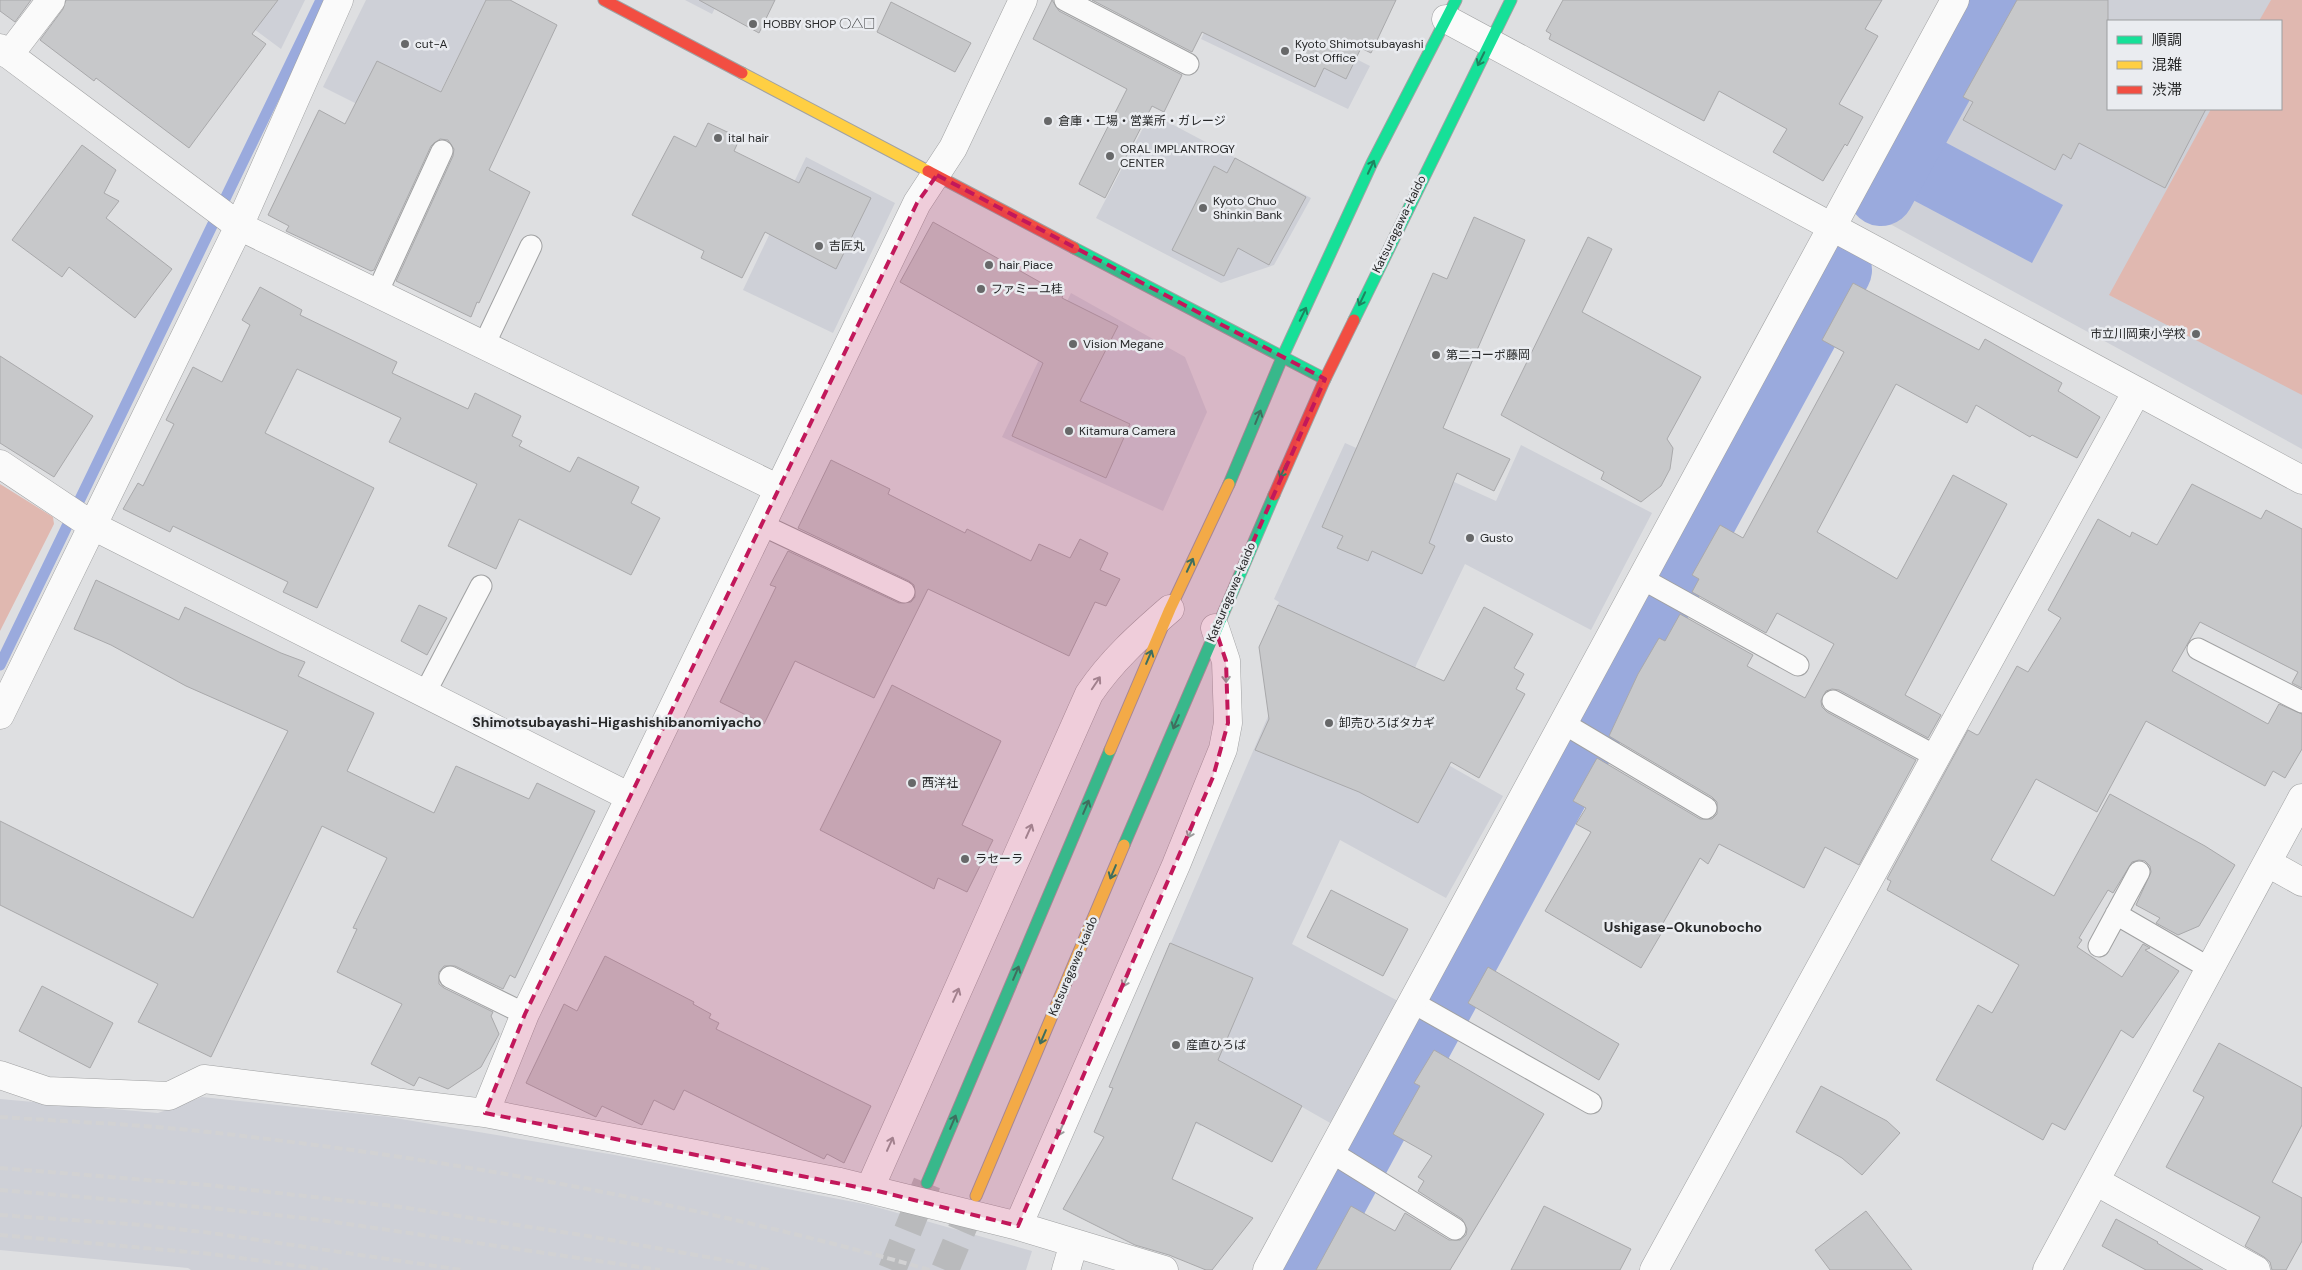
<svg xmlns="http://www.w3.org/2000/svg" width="2302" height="1270" font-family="'DM Sans','Noto Sans JP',sans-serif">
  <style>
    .built { fill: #ced0d7; fill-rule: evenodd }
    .green { fill: #e0b8b0 }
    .water { fill: #9aaadd }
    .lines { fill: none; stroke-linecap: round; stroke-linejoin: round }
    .stream { stroke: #9aaadd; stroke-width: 11 }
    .river { stroke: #9aaadd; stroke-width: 66 }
    .building { fill: #c7c8ca; stroke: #a9a9ab }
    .secondary-tunnel { stroke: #b9babc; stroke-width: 28; stroke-dasharray: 28 14; stroke-linecap: butt }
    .lane-casing { stroke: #a0a1a2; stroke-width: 23 }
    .street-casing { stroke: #a0a1a2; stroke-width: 29 }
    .fast-casing { stroke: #a0a1a2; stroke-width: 13 }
    .slow-casing { stroke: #a0a1a2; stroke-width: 13 }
    .jam-casing { stroke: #a0a1a2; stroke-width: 13 }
    .lane { stroke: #fafafa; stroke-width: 21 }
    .street { stroke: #fafafa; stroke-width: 28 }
    .fast { stroke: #16e098; stroke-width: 11 }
    .slow { stroke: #ffcf43; stroke-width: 11 }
    .jam { stroke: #f24e42; stroke-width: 11 }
    .rail { stroke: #d2d2d3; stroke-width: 4; stroke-dasharray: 8 4; stroke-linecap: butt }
    .oneway { stroke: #1e8460 }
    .oneway2 { stroke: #9b9c9c }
    .marked { fill: #c2185b; fill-opacity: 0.2; stroke: #c2185b; stroke-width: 4; stroke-dasharray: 10 6; stroke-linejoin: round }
    .poi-dot { fill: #676869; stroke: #eaecf0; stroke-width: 2 }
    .labels { text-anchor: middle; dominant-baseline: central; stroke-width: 5; stroke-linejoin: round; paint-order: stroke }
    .poi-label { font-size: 12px; fill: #272829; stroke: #eaecf0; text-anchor: start }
    .street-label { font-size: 12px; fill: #272829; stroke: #eaecf0 }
    .neighbourhood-label { font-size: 14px; font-weight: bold; fill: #272829; stroke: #eaecf0 }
  </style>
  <rect width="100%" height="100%" fill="#dedfe1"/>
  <path class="built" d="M 215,0 L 305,0 L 281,49 Z
    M 366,0 L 486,0 L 419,135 L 323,87 Z
    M 685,0 L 719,0 L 712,14 Z
    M 1220,0 L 1239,0 L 1370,66 L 1348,109 L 1201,39 Z
    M 1998,0 L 2302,0 L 2302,449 L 1879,218 ZM 2108,21 L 2281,21 L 2281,109 L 2108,109 Z
    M 1151,113 L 1311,198 L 1274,265 L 1221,283 L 1096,218 Z
    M 806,157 L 895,203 L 833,333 L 743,290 Z
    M 1071,293 L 1185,357 L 1207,412 L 1163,511 L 1002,437 Z
    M 1345,443 L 1399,467 L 1452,481 L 1496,501 L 1521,445 L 1652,513 L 1591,630 L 1465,564 L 1417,663 L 1390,732 L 1503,796 L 1446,898 L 1340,840 L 1292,944 L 1398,1001 L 1332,1124 L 1230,1066 L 1201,1126 L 1109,1087 L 1269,714 L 1259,647 L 1279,602 L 1274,599 Z
    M 202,1097 L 389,1117 L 615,1155 L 869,1205 L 1032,1251 L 1026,1270 L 191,1270 L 188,1268 L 0,1250 L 0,1099 L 158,1113 Z"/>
  <path class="green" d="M 2271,0 L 2302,0 L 2302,395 L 2109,295 L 2211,109 L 2281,109 L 2281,21 L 2259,21 Z
    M 0,484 L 53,517 L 54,524 L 0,631 Z"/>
  <path class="water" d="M 1943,141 L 2063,205 L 2032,263 L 1913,200 Z"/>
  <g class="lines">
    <path class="stream" d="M 0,665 L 321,0"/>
    <path class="river" d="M 1881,193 L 1987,0
      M 1296,1270 L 1839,270"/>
  </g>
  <path class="building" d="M 0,0 L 31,0 L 15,22 L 0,11 Z
    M 66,0 L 278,0 L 252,34 L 266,44 L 189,148 L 96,78 L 94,81 L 40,40 L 63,9 Z
    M 486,0 L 510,0 L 557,25 L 489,170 L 530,192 L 479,303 L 477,302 L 471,317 L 396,281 L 453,156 L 454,149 L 448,140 L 440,139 L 431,146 L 374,270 L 371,271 L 286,231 L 289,226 L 268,215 L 319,110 L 345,124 L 377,61 L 441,92 Z
    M 699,0 L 775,0 L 759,33 Z
    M 1052,0 L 1059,11 L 1182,75 L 1164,112 L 1152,106 L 1105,198 L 1079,184 L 1127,89 L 1033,39 Z
    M 1092,0 L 1396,0 L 1371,53 L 1361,48 L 1346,79 L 1324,68 L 1315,87 L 1202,32 L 1192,52 Z
    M 1563,0 L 1882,0 L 1865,29 L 1878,36 L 1839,104 L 1863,117 L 1847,146 L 1845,144 L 1823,181 L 1773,152 L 1787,129 L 1719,91 L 1704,121 L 1549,39 L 1551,34 L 1546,31 Z
    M 2017,0 L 2108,0 L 2108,109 L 2206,109 L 2165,188 L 2079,143 L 2071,159 L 2063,154 L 2055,170 L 1963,120 L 1973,102 L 1963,97 Z
    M 891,2 L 971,43 L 955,72 L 877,32 Z
    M 708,123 L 740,138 L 734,151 L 799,183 L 807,167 L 871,198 L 836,269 L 765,232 L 742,278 L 701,258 L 704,251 L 632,215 L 674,136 L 696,147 Z
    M 82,145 L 116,170 L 104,193 L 119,201 L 106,218 L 172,269 L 135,318 L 69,267 L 62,277 L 12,240 Z
    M 1235,158 L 1306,197 L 1269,265 L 1238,248 L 1224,276 L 1172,250 L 1214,166 L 1227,173 Z
    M 1474,217 L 1525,240 L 1443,428 L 1510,459 L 1494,491 L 1457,473 L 1429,543 L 1435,546 L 1422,574 L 1372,551 L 1368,561 L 1337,548 L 1343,536 L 1322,527 L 1433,273 L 1447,279 Z
    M 933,222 L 1063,295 L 1062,298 L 1118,326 L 1080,401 L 1130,424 L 1106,478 L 1012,436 L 1043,363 L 900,282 Z
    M 1588,237 L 1612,249 L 1582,312 L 1701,377 L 1667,439 L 1673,448 L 1670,469 L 1661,486 L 1641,502 L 1601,479 L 1604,472 L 1501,415 Z
    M 1853,283 L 1979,350 L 1985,339 L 2062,383 L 2058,391 L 2100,417 L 2077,458 L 2032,435 L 2030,437 L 1976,405 L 1967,423 L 1896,384 L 1817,532 L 1897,579 L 1953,475 L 2007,504 L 1905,695 L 1941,715 L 1928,738 L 1839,690 L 1832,689 L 1826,691 L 1821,701 L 1822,707 L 1827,712 L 1916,760 L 1859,865 L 1825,847 L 1804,888 L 1719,844 L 1708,864 L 1700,858 L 1658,932 L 1661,934 L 1641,968 L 1545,911 L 1591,832 L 1576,824 L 1586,808 L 1573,801 L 1597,758 L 1700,819 L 1712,819 L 1717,814 L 1717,802 L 1712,797 L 1609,736 L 1638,674 L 1659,638 L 1665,641 L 1680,614 L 1753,655 L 1747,666 L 1805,698 L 1834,644 L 1777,613 L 1766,633 L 1692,592 L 1699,579 L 1692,575 L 1720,525 L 1743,538 L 1844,352 L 1822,340 Z
    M 260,287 L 302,310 L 300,315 L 397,362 L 392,373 L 468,409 L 475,393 L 521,416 L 512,436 L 522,441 L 519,446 L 570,472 L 578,457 L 639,487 L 631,503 L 660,518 L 631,575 L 519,519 L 496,569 L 448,546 L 477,484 L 389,442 L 401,418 L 297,369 L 265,433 L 374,488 L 317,608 L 283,592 L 288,582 L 173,526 L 170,532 L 123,509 L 138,483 L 143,486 L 174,424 L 166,420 L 193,367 L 222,382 L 250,325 L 242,320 Z
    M 0,356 L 93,416 L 54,477 L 0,443 Z
    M 831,460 L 890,489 L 888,494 L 965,533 L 967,529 L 1031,561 L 1039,544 L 1070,558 L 1080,539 L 1108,553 L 1100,570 L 1120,579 L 1106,606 L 1095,602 L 1069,656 L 928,589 L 874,698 L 795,661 L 764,724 L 720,702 L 776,587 L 770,585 L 788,551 L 899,603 L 911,602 L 915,597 L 914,585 L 909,581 L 798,528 Z
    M 2192,484 L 2261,519 L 2266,510 L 2302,529 L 2302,688 L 2292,683 L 2298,672 L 2200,622 L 2172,671 L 2268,724 L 2279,704 L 2302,714 L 2302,749 L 2285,778 L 2273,771 L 2265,786 L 2146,721 L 2097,812 L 2036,779 L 1991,860 L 2054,896 L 2110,794 L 2205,846 L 2235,865 L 2199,926 L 2178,935 L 2156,923 L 2160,918 L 2136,905 L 2151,872 L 2150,866 L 2145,861 L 2139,860 L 2132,862 L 2113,893 L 2108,890 L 2079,938 L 2082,940 L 2077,947 L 2122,977 L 2143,944 L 2150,948 L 2145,950 L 2179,971 L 2133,1038 L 2121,1030 L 2065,1130 L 2052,1123 L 2043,1140 L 1936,1080 L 1978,1005 L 1992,1013 L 2019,965 L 1887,890 L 1891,881 L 1887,879 L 1968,730 L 1977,735 L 1979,734 L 2017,666 L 2028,672 L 2061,618 L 2048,610 L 2098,519 L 2130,537 L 2132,532 L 2157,545 Z
    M 96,580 L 179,620 L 185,607 L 281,653 L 305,662 L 298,676 L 374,713 L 347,771 L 434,813 L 456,766 L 529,799 L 537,783 L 595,811 L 515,978 L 510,975 L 503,989 L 455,966 L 444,966 L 439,972 L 439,984 L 444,988 L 493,1012 L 491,1016 L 499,1034 L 481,1067 L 448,1089 L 419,1077 L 414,1086 L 371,1064 L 402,1004 L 337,972 L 357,929 L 353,928 L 387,858 L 322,826 L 211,1057 L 138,1022 L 158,984 L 0,905 L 0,821 L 193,918 L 288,731 L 186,686 L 111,645 L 74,629 Z
    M 419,605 L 447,618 L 427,655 L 401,641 Z
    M 1278,605 L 1444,681 L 1484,607 L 1533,634 L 1514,668 L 1524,674 L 1516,689 L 1525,694 L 1479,778 L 1451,762 L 1418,823 L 1359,792 L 1255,750 L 1269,719 L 1259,647 Z
    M 892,685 L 1001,741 L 962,825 L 993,840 L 967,892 L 938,878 L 934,889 L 820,830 Z
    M 1331,890 L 1408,929 L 1383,976 L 1307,937 Z
    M 1170,943 L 1253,978 L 1218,1060 L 1302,1106 L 1272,1162 L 1196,1122 L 1172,1179 L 1253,1218 L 1212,1270 L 1206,1270 L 1169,1255 L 1135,1245 L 1063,1209 L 1104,1137 L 1094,1132 L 1113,1088 L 1109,1087 Z
    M 605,956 L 694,1002 L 693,1004 L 711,1014 L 709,1018 L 719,1023 L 716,1029 L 871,1106 L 844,1163 L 827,1154 L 824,1159 L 684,1090 L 674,1110 L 654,1100 L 642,1125 L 602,1106 L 596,1117 L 526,1083 L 564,1004 L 577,1011 Z
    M 1488,967 L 1619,1044 L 1599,1080 L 1468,1003 Z
    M 42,986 L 113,1023 L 90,1068 L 19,1031 Z
    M 2219,1043 L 2302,1088 L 2302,1125 L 2272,1182 L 2302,1198 L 2302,1241 L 2286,1270 L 2272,1270 L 2270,1262 L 2264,1257 L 2245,1246 L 2260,1217 L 2166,1167 L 2204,1097 L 2193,1091 Z
    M 1434,1050 L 1544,1114 L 1450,1270 L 1316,1270 L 1351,1206 L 1395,1231 L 1405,1213 L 1449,1240 L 1460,1240 L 1466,1235 L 1467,1229 L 1462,1219 L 1418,1191 L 1424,1181 L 1418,1177 L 1432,1156 L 1393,1134 L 1420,1086 L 1414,1083 Z
    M 1821,1086 L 1887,1121 L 1900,1133 L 1862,1175 L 1842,1158 L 1796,1132 Z
    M 1544,1206 L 1631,1249 L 1620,1270 L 1511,1270 Z
    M 1866,1211 L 1912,1270 L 1830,1270 L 1815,1250 Z
    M 2116,1219 L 2158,1242 L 2157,1243 L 2203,1270 L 2146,1270 L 2102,1246 Z"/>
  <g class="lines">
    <path class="secondary-tunnel" d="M 892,1270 L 927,1183
      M 945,1270 L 976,1196"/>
    <g class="lane-casing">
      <path id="lane" d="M 1065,0 L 1188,64
        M 377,293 L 442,151
        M 484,345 L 531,246
        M 762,525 L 904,592
        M 1641,578 L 1798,665
        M 2198,649 L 2302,702
        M 425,693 L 481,586
        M 1833,701 L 1937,757
        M 1563,723 L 1706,808
        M 2116,914 L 2211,969
        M 2099,946 L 2139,872
        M 450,977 L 525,1014
        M 1412,1002 L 1591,1103
        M 1331,1152 L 1455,1229"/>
    </g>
    <g class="street-casing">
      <path id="street" d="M 1446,19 L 2302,480
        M 0,48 L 239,226 L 779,489
        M 9,55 L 51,0
        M 0,464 L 93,526 L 630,797
        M 0,715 L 239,226 L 339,0
        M 2268,863 L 2302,882
        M 0,1075 L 47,1091 L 169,1096 L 204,1079 L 485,1113 L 840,1182 L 1018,1226 L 1164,1270
        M 485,1113 L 525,1014 L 917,203 L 953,148 L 1023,0
        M 2097,1182 L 2256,1270
        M 870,1188 L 1089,694 C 1111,661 1140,635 1170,609
        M 1018,1226 L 1176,865 L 1223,749 L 1228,723 L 1226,661 L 1215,628
        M 1066,1270 L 1074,1243
        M 1267,1270 L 1955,0
        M 1654,1270 L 2137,391
        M 2047,1270 L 2302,798"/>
    </g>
    <g class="fast-casing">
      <path id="fast" d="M 1074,248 L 1325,379
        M 1354,320 L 1511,0
        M 1229,484 L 1282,358 L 1372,163 L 1456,0
        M 1124,845 L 1274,495
        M 927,1183 L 1110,750"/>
    </g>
    <g class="slow-casing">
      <path id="slow" d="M 742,73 L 928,171
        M 1110,750 L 1170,609 L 1229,484
        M 976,1196 L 1124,845"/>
    </g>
    <g class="jam-casing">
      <path id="jam" d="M 604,0 L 742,73
        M 928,171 L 1074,248
        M 1274,495 L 1325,379 L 1354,320"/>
    </g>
    <use href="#lane" class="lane"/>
    <use href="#street" class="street"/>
    <use href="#fast" class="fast"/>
    <use href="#slow" class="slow"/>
    <use href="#jam" class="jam"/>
    <path class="rail" d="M 0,1117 C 69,1122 139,1124 208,1132 C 451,1159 695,1203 930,1270
      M 0,1168 L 208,1185 L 401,1207 L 588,1236 L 724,1260 L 769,1270
      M 0,1190 L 211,1208 L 321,1220 L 660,1270
      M 0,1215 L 143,1225 L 211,1233 L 462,1270
      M 0,1235 L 211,1254 L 328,1270"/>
  </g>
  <defs><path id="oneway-shaft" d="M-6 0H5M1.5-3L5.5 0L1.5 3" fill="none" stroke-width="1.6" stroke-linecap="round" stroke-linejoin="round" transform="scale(1.25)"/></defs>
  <g class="oneway">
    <use href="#oneway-shaft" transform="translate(1481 59) rotate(116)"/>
    <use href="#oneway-shaft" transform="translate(1371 167) rotate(-65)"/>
    <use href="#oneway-shaft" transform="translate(1362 299) rotate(115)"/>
    <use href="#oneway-shaft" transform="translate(1303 314) rotate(-64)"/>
    <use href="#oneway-shaft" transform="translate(1258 417) rotate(-68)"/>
    <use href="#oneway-shaft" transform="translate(1283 471) rotate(114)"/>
    <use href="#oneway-shaft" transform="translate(1190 565) rotate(-65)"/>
    <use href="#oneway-shaft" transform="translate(1149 657) rotate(-67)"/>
    <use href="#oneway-shaft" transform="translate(1176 722) rotate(113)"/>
    <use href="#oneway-shaft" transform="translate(1086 807) rotate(-67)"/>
    <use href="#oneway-shaft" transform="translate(1113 872) rotate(113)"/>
    <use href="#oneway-shaft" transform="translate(1016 973) rotate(-67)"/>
    <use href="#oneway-shaft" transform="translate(1043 1037) rotate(113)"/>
    <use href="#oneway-shaft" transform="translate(953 1122) rotate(-67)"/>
  </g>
  <g class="oneway2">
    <use href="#oneway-shaft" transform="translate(1226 675) rotate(89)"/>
    <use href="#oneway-shaft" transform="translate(1096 683) rotate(-56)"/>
    <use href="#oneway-shaft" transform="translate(1029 831) rotate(-66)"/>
    <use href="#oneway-shaft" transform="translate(1191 831) rotate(113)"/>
    <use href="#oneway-shaft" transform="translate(1126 980) rotate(114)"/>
    <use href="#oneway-shaft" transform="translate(956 995) rotate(-66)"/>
    <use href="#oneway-shaft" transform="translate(1061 1129) rotate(114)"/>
    <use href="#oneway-shaft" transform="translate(890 1144) rotate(-66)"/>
  </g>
  <path class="marked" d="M 937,175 L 1325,379 L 1215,628 L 1226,661 L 1228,723 L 1213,777 L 1018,1226 L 882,1192 L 485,1113 L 525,1014 L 917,203 Z"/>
  <g class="poi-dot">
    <circle cx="753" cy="24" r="5"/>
    <circle cx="405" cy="44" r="5"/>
    <circle cx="1285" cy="51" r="5"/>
    <circle cx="1048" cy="121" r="5"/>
    <circle cx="718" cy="138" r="5"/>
    <circle cx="1110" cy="156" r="5"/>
    <circle cx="1203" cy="208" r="5"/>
    <circle cx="819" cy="246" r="5"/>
    <circle cx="989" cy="265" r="5"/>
    <circle cx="981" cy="289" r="5"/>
    <circle cx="2196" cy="334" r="5"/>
    <circle cx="1073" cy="344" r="5"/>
    <circle cx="1436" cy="355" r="5"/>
    <circle cx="1069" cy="431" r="5"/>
    <circle cx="1470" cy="538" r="5"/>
    <circle cx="1329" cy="723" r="5"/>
    <circle cx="912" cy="783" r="5"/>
    <circle cx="965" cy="859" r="5"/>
    <circle cx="1176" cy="1045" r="5"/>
  </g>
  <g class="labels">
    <g class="poi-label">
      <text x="763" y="24">HOBBY SHOP ○△□</text>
      <text x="415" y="44">cut-A</text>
      <text x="1295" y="44">Kyoto Shimotsubayashi<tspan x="1295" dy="14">Post Office</tspan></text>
      <text x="1058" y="121">倉庫・工場・営業所・ガレージ</text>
      <text x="728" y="138">ital hair</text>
      <text x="1120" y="149">ORAL IMPLANTROGY<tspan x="1120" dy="14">CENTER</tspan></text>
      <text x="1213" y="201">Kyoto Chuo<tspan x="1213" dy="14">Shinkin Bank</tspan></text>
      <text x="829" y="246">吉匠丸</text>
      <text x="999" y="265">hair Piace</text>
      <text x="991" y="289">ファミーユ桂</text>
      <text x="2186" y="334" text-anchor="end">市立川岡東小学校</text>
      <text x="1083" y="344">Vision Megane</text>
      <text x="1446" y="355">第二コーポ藤岡</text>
      <text x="1079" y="431">Kitamura Camera</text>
      <text x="1480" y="538">Gusto</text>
      <text x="1339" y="723">卸売ひろばタカギ</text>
      <text x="922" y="783">西洋社</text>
      <text x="975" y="859">ラセーラ</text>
      <text x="1186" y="1045">産直ひろば</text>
    </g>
    <g class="street-label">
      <text transform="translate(1399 224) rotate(-64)">Katsuragawa-kaido</text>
      <text transform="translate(1231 592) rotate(-67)">Katsuragawa-kaido</text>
      <text transform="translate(1073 966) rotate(-67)">Katsuragawa-kaido</text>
    </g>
    <g class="neighbourhood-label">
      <text x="617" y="722">Shimotsubayashi-Higashishibanomiyacho</text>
      <text x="1683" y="927">Ushigase-Okunobocho</text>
    </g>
  </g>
  <rect x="2107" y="20" width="175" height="90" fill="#eaecf0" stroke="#9c9ea0"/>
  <rect x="2117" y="36" width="25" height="8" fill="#16e098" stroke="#9c9ea0"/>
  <text x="2152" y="45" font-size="15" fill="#272829">順調</text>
  <rect x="2117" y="61" width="25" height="8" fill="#ffcf43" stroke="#9c9ea0"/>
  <text x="2152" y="70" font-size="15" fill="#272829">混雑</text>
  <rect x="2117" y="86" width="25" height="8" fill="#f24e42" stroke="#9c9ea0"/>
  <text x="2152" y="95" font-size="15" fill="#272829">渋滞</text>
</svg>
